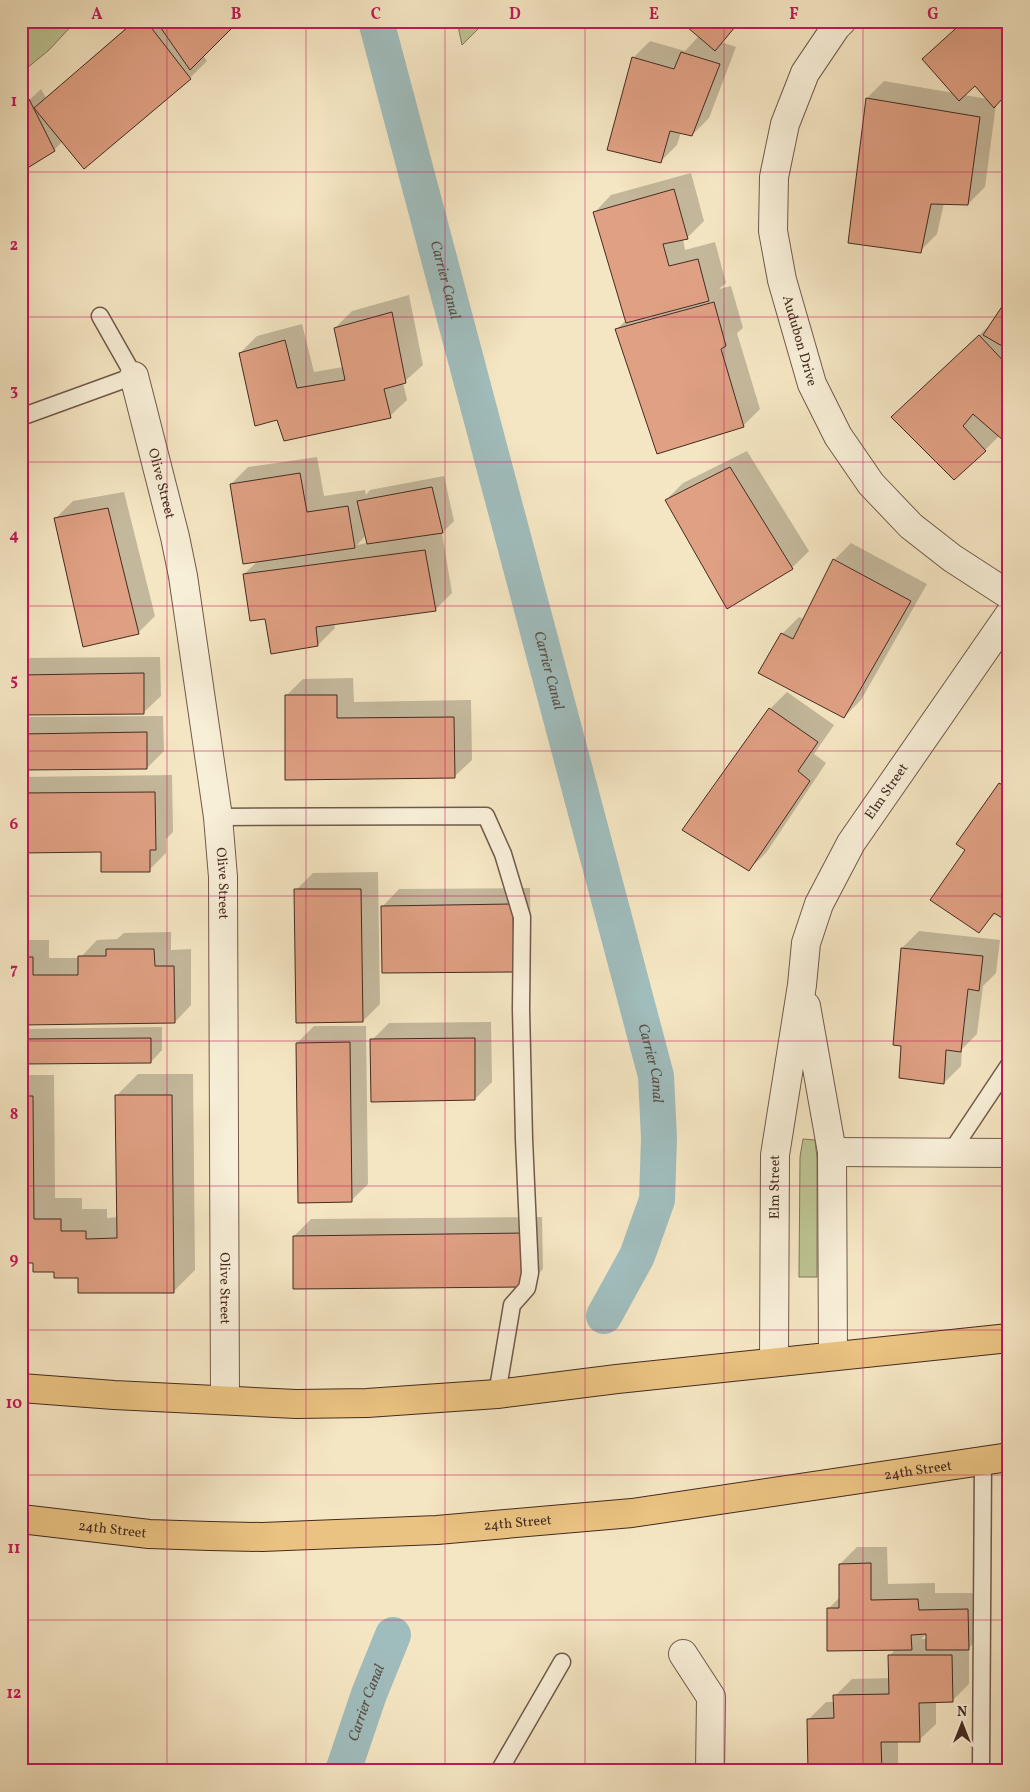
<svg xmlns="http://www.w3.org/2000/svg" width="1030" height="1792" font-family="Vollkorn,serif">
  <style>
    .green { fill: #bdc493; stroke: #80785a }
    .shadow { fill: #0003; fill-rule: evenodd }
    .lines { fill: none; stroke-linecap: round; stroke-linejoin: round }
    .canal { stroke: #a0bdbd; stroke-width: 36 }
    .building { fill: #dfa083; stroke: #442b21 }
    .service-casing { stroke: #705a4a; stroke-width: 19 }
    .minor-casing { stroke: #705a4a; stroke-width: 30 }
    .tertiary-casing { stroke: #705a4a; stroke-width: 30 }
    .primary-casing { stroke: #442b21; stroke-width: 30 }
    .service { stroke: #f8efd8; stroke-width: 16 }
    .minor { stroke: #f8efd8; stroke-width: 28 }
    .tertiary { stroke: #f8efd8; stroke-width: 28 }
    .primary { stroke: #eac382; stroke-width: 28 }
    .grid { fill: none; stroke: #c2185b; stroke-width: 1; stroke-opacity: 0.55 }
    .labels { text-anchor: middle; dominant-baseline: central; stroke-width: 4; stroke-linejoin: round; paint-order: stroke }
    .street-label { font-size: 14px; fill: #442b21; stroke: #f8efd8 }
    .water-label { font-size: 15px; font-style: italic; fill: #5b5048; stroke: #f8efd8 }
    .neatline { fill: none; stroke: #c2185b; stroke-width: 2 }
    .grid-label { font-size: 16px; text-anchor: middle; font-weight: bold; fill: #c2185b }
  </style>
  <rect width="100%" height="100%" fill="#f5e6c3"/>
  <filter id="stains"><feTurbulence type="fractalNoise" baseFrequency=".004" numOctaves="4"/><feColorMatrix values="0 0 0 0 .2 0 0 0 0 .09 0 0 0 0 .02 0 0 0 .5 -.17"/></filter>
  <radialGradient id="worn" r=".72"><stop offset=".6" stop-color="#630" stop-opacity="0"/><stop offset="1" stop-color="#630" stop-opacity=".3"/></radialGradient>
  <path class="green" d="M 21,21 L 76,21 L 49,50 L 21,73 Z
    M 457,21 L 486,21 L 462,45 Z
    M 803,1139 L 815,1140 L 817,1158 L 817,1277 L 799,1277 L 800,1157 Z"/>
  <path class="shadow" d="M 134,21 L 238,21 L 203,55 L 207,61 L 190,78 L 85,167 L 63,141 L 54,150 L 21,108 L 41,89 L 46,98 Z
    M 682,21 L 741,21 L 721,42 L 736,47 L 709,118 L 692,135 L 681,132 L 677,145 L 660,162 L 633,58 L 650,41 L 685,51 L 699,36 Z
    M 964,21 L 996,104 L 985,187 L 968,204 L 944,203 L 937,234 L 920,251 L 867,98 L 884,81 L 954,93 ZM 975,84 L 988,99 L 964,95 Z
    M 691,173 L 704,221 L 687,238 L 683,239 L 685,250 L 715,242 L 726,283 L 719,289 L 731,286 L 743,328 L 737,333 L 760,409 L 743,426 L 616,330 L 626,320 L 595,212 L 611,195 Z
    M 409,295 L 423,365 L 403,383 L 407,400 L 390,416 L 278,418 L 240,353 L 257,336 L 302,324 L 314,372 L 343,367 L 335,328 L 352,311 Z
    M 1009,298 L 1009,434 L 1000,435 L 985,450 L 909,400 L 993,322 Z
    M 747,451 L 809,551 L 792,568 L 666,500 L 683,483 Z
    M 317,457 L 324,496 L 365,490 L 366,495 L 370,490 L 444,476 L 454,521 L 442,533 L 452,593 L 435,610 L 334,623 L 335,628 L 318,645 L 266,617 L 244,574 L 258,561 L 231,484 L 248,467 ZM 366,535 L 368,543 L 357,545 Z
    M 124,492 L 155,616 L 138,633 L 56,518 L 73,501 Z
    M 851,543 L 927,584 L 861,700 L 844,717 L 782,634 L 799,617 L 804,619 L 834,560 Z
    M 160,657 L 161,696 L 144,712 L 21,714 L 21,658 Z
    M 353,678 L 354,702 L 471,700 L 472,760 L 455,776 L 286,696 L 303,679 Z
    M 787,692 L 834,725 L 814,754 L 826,763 L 766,853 L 749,869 L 770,709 Z
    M 163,716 L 164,751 L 147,768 L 21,769 L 21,717 Z
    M 172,775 L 173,832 L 166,839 L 166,853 L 149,870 L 102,851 L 21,852 L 21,777 Z
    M 1009,775 L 1009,921 L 996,913 L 979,931 L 966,850 L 958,844 L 1000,784 Z
    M 378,872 L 380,1004 L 363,1021 L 296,890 L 313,873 Z
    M 530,888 L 531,954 L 514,971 L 383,906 L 399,889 Z
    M 919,931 L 1000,940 L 996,973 L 983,986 L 977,1034 L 962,1049 L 961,1066 L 944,1083 L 902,948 Z
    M 171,932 L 171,950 L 191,949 L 191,1005 L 175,1022 L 21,1024 L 21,940 L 49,940 L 49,958 L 80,958 L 97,940 L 117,939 L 124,933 Z
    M 491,1022 L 492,1082 L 475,1099 L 372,1040 L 389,1023 Z
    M 314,1026 L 366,1026 L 368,1184 L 351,1201 L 297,1043 Z
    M 162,1027 L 162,1050 L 151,1062 L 21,1063 L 21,1029 Z
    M 138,1074 L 193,1074 L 195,1270 L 173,1292 L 79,1277 L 55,1270 L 34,1262 L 21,1262 L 21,1075 L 54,1075 L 55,1198 L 82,1198 L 82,1209 L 107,1209 L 107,1218 L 118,1217 L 116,1096 Z
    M 542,1217 L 543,1269 L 526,1286 L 294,1236 L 311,1219 Z
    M 857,1547 L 887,1547 L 888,1584 L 935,1583 L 935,1593 L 985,1593 L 985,1631 L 969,1648 L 969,1684 L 952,1701 L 936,1701 L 936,1724 L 919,1740 L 898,1741 L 898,1771 L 809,1771 L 809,1719 L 826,1702 L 835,1702 L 835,1696 L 852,1679 L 890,1678 L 889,1656 L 896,1649 L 828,1609 L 841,1596 L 840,1564 ZM 927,1633 L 927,1639 L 921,1639 Z"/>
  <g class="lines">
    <g class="canal">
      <path id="s1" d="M 376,21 L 656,1076 L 659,1138 L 657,1200 L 637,1256 L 604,1316"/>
      <path id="s2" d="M 343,1771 L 369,1694 L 393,1635"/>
    </g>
  </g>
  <path class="building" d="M 135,21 L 146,21 L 191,79 L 84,169 L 34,108 Z
    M 156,21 L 239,21 L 190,70 Z
    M 680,21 L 740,21 L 715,51 Z
    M 964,21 L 1009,21 L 1009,91 L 994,108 L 975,86 L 959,101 L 922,59 Z
    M 681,52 L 720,64 L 692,136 L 670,131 L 661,163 L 607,150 L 632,57 L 674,69 Z
    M 866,98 L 980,117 L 968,205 L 931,204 L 921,253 L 848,243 Z
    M 29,99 L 55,151 L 21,172 L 21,107 Z
    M 674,189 L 688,239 L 663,244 L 669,266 L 698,259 L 709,301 L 626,323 L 593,212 Z
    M 1009,296 L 1009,350 L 983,335 Z
    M 714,302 L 726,346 L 721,349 L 744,427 L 657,454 L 615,329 Z
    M 392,312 L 406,383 L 384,389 L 391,418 L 284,441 L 277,420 L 255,426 L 239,353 L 285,340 L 297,388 L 345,380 L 334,328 Z
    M 979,335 L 1009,367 L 1009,436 L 1004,441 L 973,414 L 963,426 L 986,451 L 954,480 L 891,417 Z
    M 730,467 L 793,569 L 727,609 L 665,500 Z
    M 300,473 L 307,512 L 348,506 L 355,548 L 243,564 L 230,484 Z
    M 432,487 L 443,533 L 367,544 L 357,501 Z
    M 108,508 L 139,634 L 83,647 L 54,518 Z
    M 425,550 L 436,611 L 316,627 L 318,646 L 271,654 L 265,619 L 250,621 L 243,574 Z
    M 833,559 L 911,601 L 844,718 L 758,673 L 781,633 L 793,639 Z
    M 144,673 L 144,714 L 21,715 L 21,675 Z
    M 285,695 L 337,695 L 337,718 L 454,717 L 455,778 L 285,780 Z
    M 769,708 L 818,742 L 798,771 L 810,781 L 749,871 L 682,830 Z
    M 147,732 L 147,769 L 21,770 L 21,734 Z
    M 999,783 L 1009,789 L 1009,922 L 994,913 L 979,933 L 930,900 L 965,850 L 956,844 Z
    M 155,792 L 156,850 L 150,850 L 150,872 L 101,872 L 101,852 L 21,853 L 21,793 Z
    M 294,889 L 361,889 L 363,1022 L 296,1023 Z
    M 513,904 L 514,972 L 382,973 L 381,906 Z
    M 901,948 L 983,956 L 979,991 L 968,989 L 961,1052 L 946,1050 L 944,1084 L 899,1078 L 901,1046 L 893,1045 Z
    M 106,949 L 154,949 L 155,966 L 174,966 L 175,1023 L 21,1025 L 21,957 L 33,957 L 33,975 L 78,975 L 78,956 L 106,956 Z
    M 151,1038 L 151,1063 L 21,1064 L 21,1039 Z
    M 475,1038 L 475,1100 L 371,1102 L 370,1039 Z
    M 350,1042 L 352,1202 L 298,1203 L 296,1043 Z
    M 115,1095 L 172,1095 L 174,1293 L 78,1293 L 78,1278 L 54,1278 L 54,1272 L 33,1272 L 33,1263 L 21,1263 L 21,1096 L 33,1096 L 34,1219 L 61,1219 L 61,1231 L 86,1231 L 86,1239 L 117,1238 Z
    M 526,1233 L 526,1287 L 293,1289 L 293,1236 Z
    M 871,1563 L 871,1600 L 918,1599 L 919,1610 L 968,1609 L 969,1650 L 926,1650 L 926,1634 L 911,1635 L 912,1650 L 827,1651 L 827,1608 L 839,1608 L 839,1564 Z
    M 888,1655 L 952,1655 L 953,1702 L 919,1703 L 920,1742 L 881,1742 L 882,1771 L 808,1771 L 807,1719 L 834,1718 L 833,1695 L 889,1694 Z"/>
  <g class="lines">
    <g class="service-casing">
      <path id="service" d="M 21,417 L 134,376 L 100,316
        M 218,817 L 486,816 L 503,854 L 522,917 L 521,1009 L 524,1139 L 530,1273 L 527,1288 L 512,1305 L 497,1394
        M 951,1152 L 1009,1065
        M 499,1771 L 562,1662
        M 981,1771 L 983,1461"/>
    </g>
    <g class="minor-casing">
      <g id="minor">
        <path id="s3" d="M 842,21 L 836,27 L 805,73 L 785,124 L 774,177 L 773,231 L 782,280 L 812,384 L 838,436 L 871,484 L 911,526 L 952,558 L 1009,595"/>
        <path id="s4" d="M 134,376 L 175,537 L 183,576 L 218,817 L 223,877 L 225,1400"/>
        <path d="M 683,1654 L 711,1697 L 710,1771"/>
      </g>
    </g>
    <g class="tertiary-casing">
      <g id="tertiary">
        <path d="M 806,1006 L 832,1152 L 833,1356"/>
        <path d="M 832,1152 L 1009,1153"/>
        <path id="s5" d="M 774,1362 L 775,1155 L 802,985 L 806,943 L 819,904 L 851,843 L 1009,615"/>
      </g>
    </g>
    <g class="primary-casing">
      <g id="primary">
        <path d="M 21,1388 L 114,1395 L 296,1404 L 367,1403 L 497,1394 L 617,1379 L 1009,1338"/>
        <path id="s6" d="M 21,1519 L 149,1534 L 210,1536 L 262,1537 L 437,1530 L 632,1513 L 1009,1457"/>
      </g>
    </g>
    <use href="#service" class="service"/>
    <use href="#minor" class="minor"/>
    <use href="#tertiary" class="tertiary"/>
    <use href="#primary" class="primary"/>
  </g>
  <path class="grid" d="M 167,21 L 167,1771M 306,21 L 306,1771M 445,21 L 445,1771M 585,21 L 585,1771M 724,21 L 724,1771M 863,21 L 863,1771M 21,172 L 1009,172M 21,317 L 1009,317M 21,462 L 1009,462M 21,606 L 1009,606M 21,751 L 1009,751M 21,896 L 1009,896M 21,1041 L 1009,1041M 21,1186 L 1009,1186M 21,1330 L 1009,1330M 21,1475 L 1009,1475M 21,1620 L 1009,1620"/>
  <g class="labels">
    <g class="street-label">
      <text stroke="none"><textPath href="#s3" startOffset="340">Audubon Drive</textPath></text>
      <text stroke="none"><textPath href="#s4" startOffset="111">Olive Street</textPath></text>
      <text stroke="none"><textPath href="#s5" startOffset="594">Elm Street</textPath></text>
      <text stroke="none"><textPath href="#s4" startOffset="516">Olive Street</textPath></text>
      <text stroke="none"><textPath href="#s5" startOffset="175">Elm Street</textPath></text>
      <text stroke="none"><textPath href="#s4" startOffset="921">Olive Street</textPath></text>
      <text stroke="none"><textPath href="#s6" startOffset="902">24th Street</textPath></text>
      <text stroke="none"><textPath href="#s6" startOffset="498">24th Street</textPath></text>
      <text stroke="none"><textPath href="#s6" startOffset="92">24th Street</textPath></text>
    </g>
    <g class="water-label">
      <text stroke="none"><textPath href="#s1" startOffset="268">Carrier Canal</textPath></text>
      <text stroke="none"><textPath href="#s1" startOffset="672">Carrier Canal</textPath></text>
      <text stroke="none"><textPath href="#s1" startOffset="1078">Carrier Canal</textPath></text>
      <text stroke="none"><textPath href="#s2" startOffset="72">Carrier Canal</textPath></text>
    </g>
  </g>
  <rect width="1030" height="1792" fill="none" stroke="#f5e6c3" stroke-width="55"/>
  <g transform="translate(962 1724)" stroke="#f8efd8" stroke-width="4" paint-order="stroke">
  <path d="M0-4L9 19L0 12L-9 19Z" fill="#442b21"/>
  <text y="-8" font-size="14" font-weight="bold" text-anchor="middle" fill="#442b21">N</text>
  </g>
  <rect x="28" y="28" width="974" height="1736" class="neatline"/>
  <g class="grid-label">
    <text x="97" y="19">A</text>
    <text x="236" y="19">B</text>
    <text x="376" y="19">C</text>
    <text x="515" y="19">D</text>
    <text x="654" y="19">E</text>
    <text x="794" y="19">F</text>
    <text x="933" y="19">G</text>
    <text x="14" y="106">1</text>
    <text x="14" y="250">2</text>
    <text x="14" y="395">3</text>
    <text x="14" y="540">4</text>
    <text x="14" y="685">5</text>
    <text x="14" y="829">6</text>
    <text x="14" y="974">7</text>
    <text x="14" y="1119">8</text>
    <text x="14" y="1264">9</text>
    <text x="14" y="1408">10</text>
    <text x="14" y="1553">11</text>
    <text x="14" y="1698">12</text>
  </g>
  <rect width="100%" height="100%" filter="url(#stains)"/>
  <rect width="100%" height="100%" fill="url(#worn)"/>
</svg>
